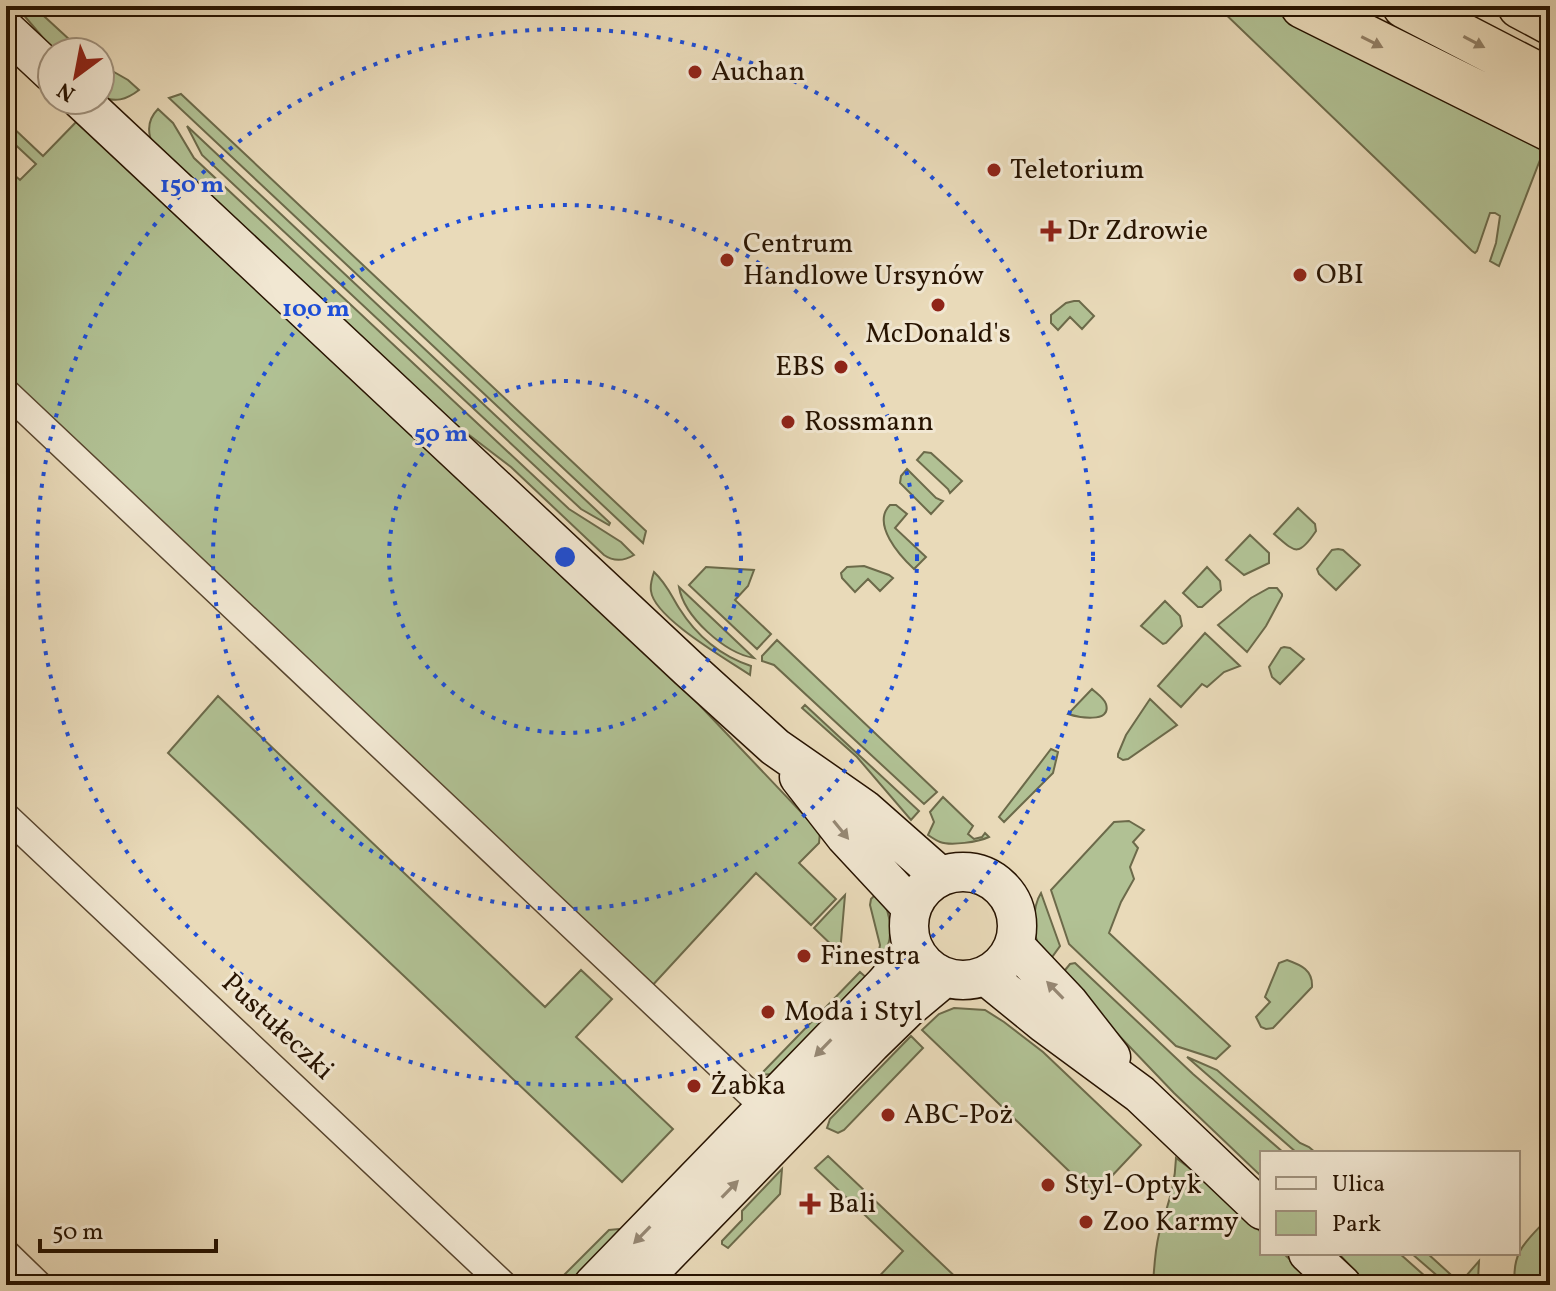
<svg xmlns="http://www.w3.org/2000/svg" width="1556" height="1291" font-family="Vollkorn,serif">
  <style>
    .green { fill: #b1c194; stroke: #6c6a4a; stroke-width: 2 }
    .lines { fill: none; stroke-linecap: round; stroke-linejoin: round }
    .street-casing { stroke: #58452e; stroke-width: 29 }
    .secondary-casing { stroke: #271300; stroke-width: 41 }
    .highway-casing { stroke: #271300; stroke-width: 47 }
    .street { stroke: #f1e7d2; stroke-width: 26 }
    .secondary { stroke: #f1e7d2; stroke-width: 38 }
    .highway { stroke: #e9dab9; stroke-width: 44 }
    .oneway { fill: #928066 }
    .oneway2 { fill: #968874 }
    .ring { fill: none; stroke: #1d4ed8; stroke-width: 4; stroke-dasharray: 4 8 }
    .poi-dot { fill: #8f2418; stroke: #f1e7d2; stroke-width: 3 }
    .labels { text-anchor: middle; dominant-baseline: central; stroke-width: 6; stroke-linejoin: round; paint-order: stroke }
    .poi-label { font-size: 28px; fill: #271300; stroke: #f1e7d2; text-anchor: start }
    .street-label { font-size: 28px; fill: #271300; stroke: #f1e7d2 }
    .centre { fill: #1d4ed8; stroke: #f1e7d2; stroke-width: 4 }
    .ring-label { font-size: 24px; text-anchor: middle; font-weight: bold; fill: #1d4ed8; stroke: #f1e7d2; stroke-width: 6; stroke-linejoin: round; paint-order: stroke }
  </style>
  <rect width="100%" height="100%" fill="#e9dab9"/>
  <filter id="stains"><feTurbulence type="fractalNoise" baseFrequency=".0025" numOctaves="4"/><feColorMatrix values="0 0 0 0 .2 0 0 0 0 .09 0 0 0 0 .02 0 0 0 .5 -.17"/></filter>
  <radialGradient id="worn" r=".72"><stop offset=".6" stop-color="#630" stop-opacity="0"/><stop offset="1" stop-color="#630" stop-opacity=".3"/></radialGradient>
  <path class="green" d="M 16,6 L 33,6 L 83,52 L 55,52 Z
    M 1217,6 L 1276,6 L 1430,90 L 1550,148 L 1550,164 L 1540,160 L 1499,266 L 1490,261 L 1496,243 L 1500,216 L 1495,213 L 1490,213 L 1477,251 L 1475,253 L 1472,251 Z
    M 100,64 L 128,80 L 139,90 C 126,100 115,103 100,96 Z
    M 181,94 L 646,531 L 643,543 L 169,98 Z
    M 158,109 L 173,123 L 194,158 L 569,509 L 621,542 L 634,555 C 624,561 614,562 604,555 L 511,467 L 443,415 L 153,145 C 147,132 147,120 158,109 Z
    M 80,118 L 690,695 L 820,832 L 819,843 L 799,863 L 836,899 L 811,925 L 756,873 L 650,988 L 6,381 L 6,168 L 20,180 L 36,164 L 6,136 L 6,121 L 43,156 Z
    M 187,126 L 610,523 L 609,525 L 581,509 L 202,155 Z
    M 1074,301 L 1079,301 L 1094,316 L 1082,329 L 1070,317 L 1058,330 L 1051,323 L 1051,315 L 1066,303 Z
    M 924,452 L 931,453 L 962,481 L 950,493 L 948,489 L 917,460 Z
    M 907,469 L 936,498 L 943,501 L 931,514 L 900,483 L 901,476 Z
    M 890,505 L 896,505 L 907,514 L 895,528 L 926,557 L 914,569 C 900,556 871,524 890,505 Z
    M 1298,508 L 1315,524 L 1316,531 C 1298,558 1295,552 1274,534 Z
    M 1250,535 L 1269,553 L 1269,563 L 1244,575 L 1226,560 Z
    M 1338,549 L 1343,550 L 1360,565 L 1336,590 L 1319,574 L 1317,569 L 1332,550 Z
    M 864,566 L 889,575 L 893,578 L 880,591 L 868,579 L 855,592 L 842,578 L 841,573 L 847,567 Z
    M 706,567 L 754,570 L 748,586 L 735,600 L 771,634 L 757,649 L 689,585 Z
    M 1207,567 L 1220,581 L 1221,590 L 1202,607 L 1198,607 L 1183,593 Z
    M 654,572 C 666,583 671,595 679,608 C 696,635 721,656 751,666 L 750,675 C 728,660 654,618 651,591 C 650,585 652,578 654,572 Z
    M 679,587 L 754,658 C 725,653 684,617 679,587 Z
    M 1269,588 L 1277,588 L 1282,594 L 1282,596 L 1266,626 L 1247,652 L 1218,625 L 1251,598 Z
    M 1165,601 L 1180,616 L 1182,626 L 1166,643 L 1163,644 L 1141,626 Z
    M 1205,633 L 1240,666 L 1224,672 L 1207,687 L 1202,684 L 1181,707 L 1158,686 Z
    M 777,640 L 937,792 L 924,804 L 774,665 L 762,661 L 762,656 Z
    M 1284,647 L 1290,648 L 1304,659 L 1280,684 L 1272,677 L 1269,667 L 1281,648 Z
    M 1092,689 C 1096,693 1104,698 1106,704 C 1112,724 1077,717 1068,714 Z
    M 218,696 L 545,1007 L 581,970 L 612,999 L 576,1037 L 673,1129 L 622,1182 L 168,753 Z
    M 1150,699 L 1177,725 L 1128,759 L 1123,760 L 1118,757 L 1118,754 L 1126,735 Z
    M 805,705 L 919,811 L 911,820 L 857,757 L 802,708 Z
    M 1051,749 L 1058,752 L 1053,773 L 1004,822 L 999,817 Z
    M 943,797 L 973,826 L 968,834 L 974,839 L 982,837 L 985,833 L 989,837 C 978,842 951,846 940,842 C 937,841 931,837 928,835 L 934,822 L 930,812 Z
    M 1129,821 L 1144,830 L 1133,842 L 1138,848 L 1130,867 L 1134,879 L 1121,902 L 1109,933 L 1230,1046 L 1216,1059 L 1176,1046 L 1069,944 L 1051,890 L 1114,822 Z
    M 878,892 C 895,918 894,942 878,968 L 871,960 L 879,951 L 880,945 L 870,905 L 871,899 Z
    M 1041,893 L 1060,946 L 1050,960 C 1049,960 1041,951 1041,950 C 1032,936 1032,907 1041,893 Z
    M 845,895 L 840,953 L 814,928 Z
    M 1287,960 C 1301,965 1313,970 1312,987 L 1273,1028 L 1266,1029 L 1261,1027 L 1256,1017 L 1270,1002 L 1265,997 L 1279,963 Z
    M 1075,963 L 1193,1074 L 1284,1153 L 1262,1153 L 1262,1177 L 1174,1093 L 1061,975 L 1070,964 Z
    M 860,972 L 869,980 L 773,1074 L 760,1075 Z
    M 954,1008 L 985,1010 L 1004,1022 L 1043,1052 L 1141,1145 L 1094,1195 L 922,1030 L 939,1014 Z
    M 911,1036 L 923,1048 L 844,1130 L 838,1133 L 827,1128 L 830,1119 Z
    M 1187,1057 L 1217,1070 L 1300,1143 L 1309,1147 L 1316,1153 L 1297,1153 Z
    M 828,1156 L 964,1285 L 871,1285 L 903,1251 L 815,1168 Z
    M 1176,1158 L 1196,1173 L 1262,1233 L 1262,1253 L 1283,1253 L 1317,1285 L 1153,1285 C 1154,1268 1155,1250 1159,1234 C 1167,1206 1175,1188 1176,1158 Z
    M 782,1169 L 780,1194 L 728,1248 L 722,1244 L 722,1241 L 742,1220 L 742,1211 Z
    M 1550,1216 L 1550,1285 L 1515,1285 C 1511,1250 1528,1240 1550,1216 Z
    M 619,1229 L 625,1236 L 577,1285 L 554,1285 L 609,1230 Z
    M 1338,1253 L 1399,1253 L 1435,1285 L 1368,1285 Z
    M 1411,1253 L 1427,1253 L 1460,1283 L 1479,1261 L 1478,1280 L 1480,1285 L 1448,1285 Z"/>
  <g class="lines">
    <g class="street-casing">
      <path id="street" d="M 6,392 L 765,1108
        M 6,816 L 504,1285
        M 6,1253 L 39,1285"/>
    </g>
    <g class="secondary-casing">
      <path id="secondary" d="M 6,30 L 52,73
        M 81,100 L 689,669 L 775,747 L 864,809 L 940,876
        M 799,777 L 845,836 L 912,908
        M909 926a54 54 0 1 1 108 0a54 54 0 1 1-108 0Z
        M 1015,946 L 1068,1002 L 1111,1057
        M 986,976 L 1045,1024 L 1140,1094 L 1262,1210
        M 1308,1253 L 1342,1285
        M 593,1285 L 884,985 L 914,950
        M 637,1285 L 871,1044 L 908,1008 L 945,977"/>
    </g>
    <g class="highway-casing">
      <path id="highway" d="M 1303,6 L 1550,129
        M 1405,6 L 1550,81
        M 1520,6 L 1550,22"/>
    </g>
    <use href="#street" class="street"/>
    <use href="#secondary" class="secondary"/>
    <use href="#highway" class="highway"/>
  </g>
  <defs><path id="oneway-solid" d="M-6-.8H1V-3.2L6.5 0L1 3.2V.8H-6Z" transform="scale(2)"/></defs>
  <g class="oneway">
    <use href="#oneway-solid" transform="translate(1372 42) rotate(27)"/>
    <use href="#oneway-solid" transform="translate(1474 42) rotate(28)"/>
  </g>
  <g class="oneway2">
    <use href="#oneway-solid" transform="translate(841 830) rotate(51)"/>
    <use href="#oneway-solid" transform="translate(1055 990) rotate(-134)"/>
    <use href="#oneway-solid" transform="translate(823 1048) rotate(134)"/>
    <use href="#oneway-solid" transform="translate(730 1189) rotate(-46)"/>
    <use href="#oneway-solid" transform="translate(642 1235) rotate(134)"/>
  </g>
  <g class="ring">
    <circle cx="565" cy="557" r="176"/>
    <circle cx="565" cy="557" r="352"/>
    <circle cx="565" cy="557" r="528"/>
  </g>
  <g class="poi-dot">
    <circle cx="695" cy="72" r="8"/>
    <circle cx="994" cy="170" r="8"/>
    <path d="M1047 219h8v8h8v8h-8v8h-8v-8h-8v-8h8z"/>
    <circle cx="727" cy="260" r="8"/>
    <circle cx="1300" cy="275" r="8"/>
    <circle cx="938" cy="305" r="8"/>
    <circle cx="841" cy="367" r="8"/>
    <circle cx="788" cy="422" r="8"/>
    <circle cx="804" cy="956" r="8"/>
    <circle cx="768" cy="1012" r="8"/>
    <circle cx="694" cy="1086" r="8"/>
    <circle cx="888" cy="1115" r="8"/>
    <circle cx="1048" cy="1185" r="8"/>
    <path d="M806 1192h8v8h8v8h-8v8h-8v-8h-8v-8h8z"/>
    <circle cx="1086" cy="1222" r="8"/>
  </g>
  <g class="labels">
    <g class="poi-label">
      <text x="711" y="72">Auchan</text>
      <text x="1010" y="170">Teletorium</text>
      <text x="1067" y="231">Dr Zdrowie</text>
      <text x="743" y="244">Centrum<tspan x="743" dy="32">Handlowe Ursynów</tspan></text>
      <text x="1316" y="275">OBI</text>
      <text x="938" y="334" text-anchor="middle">McDonald's</text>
      <text x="825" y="367" text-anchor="end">EBS</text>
      <text x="804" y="422">Rossmann</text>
      <text x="820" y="956">Finestra</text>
      <text x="784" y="1012">Moda i Styl</text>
      <text x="710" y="1086">Żabka</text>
      <text x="904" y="1115">ABC-Poż</text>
      <text x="1064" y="1185">Styl-Optyk</text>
      <text x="828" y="1204">Bali</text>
      <text x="1102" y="1222">Zoo Karmy</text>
    </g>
    <g class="street-label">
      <text transform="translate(277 1027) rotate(43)">Pustułeczki</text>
    </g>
  </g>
  <circle cx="565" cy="557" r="12" class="centre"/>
  <g class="ring-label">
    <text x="192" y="192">150 m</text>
    <text x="316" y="316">100 m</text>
    <text x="441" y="441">50 m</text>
  </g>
  <rect width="1556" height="1291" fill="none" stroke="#e9dab9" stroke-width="32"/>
  <rect x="8" y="8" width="1540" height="1275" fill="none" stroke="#271300" stroke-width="4"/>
  <rect x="16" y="16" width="1524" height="1259" fill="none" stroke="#271300" stroke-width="2"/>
  <rect x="1260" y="1151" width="260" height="104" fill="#f1e7d2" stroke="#a0927e" stroke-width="2"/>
  <rect x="1276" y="1177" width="40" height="12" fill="#f1e7d2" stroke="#a0927e" stroke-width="2"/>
  <text x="1332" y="1191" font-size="24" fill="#271300">Ulica</text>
  <rect x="1276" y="1211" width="40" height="24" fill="#b1c194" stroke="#a0927e" stroke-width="2"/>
  <text x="1332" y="1231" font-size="24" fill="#271300">Park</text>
  <g transform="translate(76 76) rotate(212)"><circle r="38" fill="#f1e7d2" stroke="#a0927e" stroke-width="2"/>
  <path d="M0-6L14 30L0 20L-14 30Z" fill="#8f2418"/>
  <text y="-12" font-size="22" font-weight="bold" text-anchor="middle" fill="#271300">N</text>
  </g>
  <path d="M40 1239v12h176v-12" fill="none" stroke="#271300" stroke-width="4"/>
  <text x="52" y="1239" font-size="24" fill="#271300" stroke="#f1e7d2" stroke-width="6" paint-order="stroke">50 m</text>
  <rect width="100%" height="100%" filter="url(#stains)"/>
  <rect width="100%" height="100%" fill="url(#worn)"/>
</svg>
